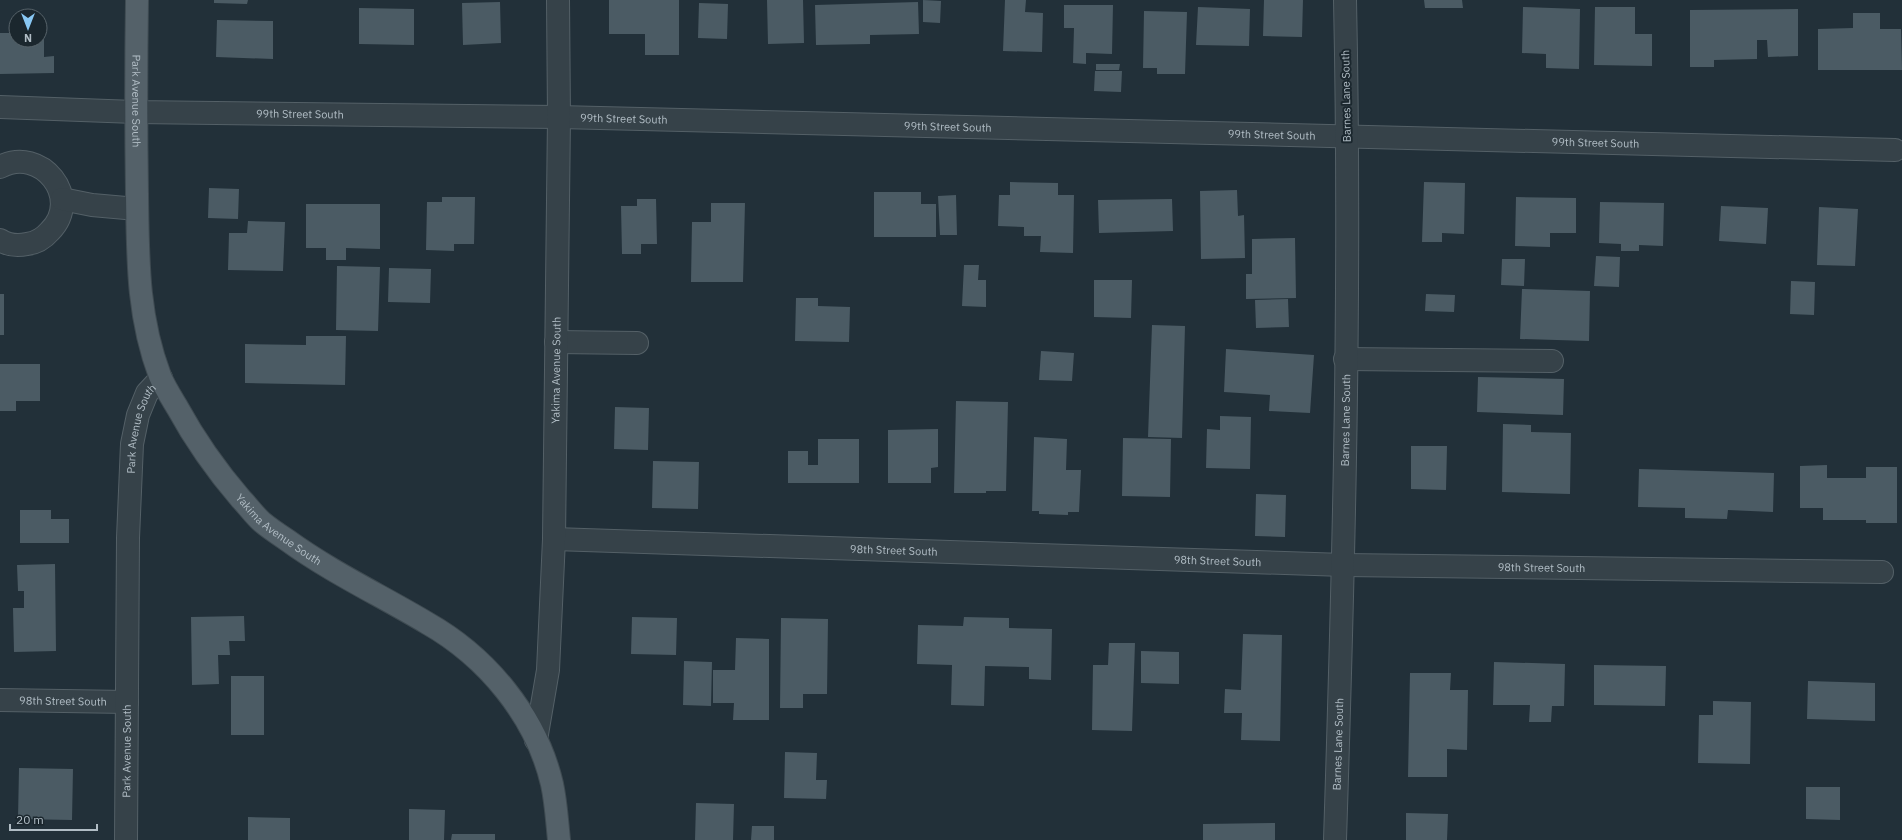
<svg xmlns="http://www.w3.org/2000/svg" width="1902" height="840" font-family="'IBM Plex Sans',sans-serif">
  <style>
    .building { fill: #4b5b64 }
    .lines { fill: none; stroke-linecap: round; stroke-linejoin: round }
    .minor-casing { stroke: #546067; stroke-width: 24 }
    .major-casing { stroke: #3f4b52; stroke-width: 24 }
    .minor { stroke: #364249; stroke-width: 22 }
    .major { stroke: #546169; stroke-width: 22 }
    .labels { text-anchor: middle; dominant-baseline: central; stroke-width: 4; stroke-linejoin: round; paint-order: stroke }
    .street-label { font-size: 11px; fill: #b1bdc5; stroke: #1b272e }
  </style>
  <rect width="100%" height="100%" fill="#223039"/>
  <path class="building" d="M 214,0 L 248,0 L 247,4 L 214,3 Z
    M 609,0 L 679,0 L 679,55 L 645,55 L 645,34 L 609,34 Z
    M 767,0 L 803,0 L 804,43 L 768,44 Z
    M 923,0 L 941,1 L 940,23 L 923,22 Z
    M 1005,0 L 1026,0 L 1025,12 L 1043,13 L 1042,52 L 1003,51 Z
    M 1264,0 L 1303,0 L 1302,37 L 1263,36 Z
    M 1424,0 L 1462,0 L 1463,8 L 1425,8 Z
    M 500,2 L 501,43 L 463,45 L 462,3 Z
    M 918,2 L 919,34 L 870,35 L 870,44 L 816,45 L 815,5 Z
    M 699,3 L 728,4 L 727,39 L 698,38 Z
    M 1064,5 L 1113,5 L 1112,54 L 1086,53 L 1086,64 L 1073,63 L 1074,28 L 1064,28 Z
    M 1198,7 L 1250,9 L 1249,46 L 1196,45 Z
    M 1523,7 L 1580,9 L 1579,69 L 1546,68 L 1546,54 L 1522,53 Z
    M 1595,7 L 1635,7 L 1635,34 L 1652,34 L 1652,66 L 1594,65 Z
    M 359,8 L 414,9 L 414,45 L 359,44 Z
    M 1798,9 L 1798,56 L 1768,57 L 1767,40 L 1757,40 L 1757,59 L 1714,60 L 1714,67 L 1690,67 L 1690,10 Z
    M 1144,11 L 1187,12 L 1185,74 L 1157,74 L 1157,68 L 1143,68 Z
    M 1853,13 L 1880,13 L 1880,29 L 1901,29 L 1902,70 L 1818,70 L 1818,29 L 1853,28 Z
    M 217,20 L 273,21 L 273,59 L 216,57 Z
    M 40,32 L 44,32 L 44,57 L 54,56 L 54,73 L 0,74 L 0,33 L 16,33 L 16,40 L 40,40 Z
    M 1096,64 L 1120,64 L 1119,70 L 1096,70 Z
    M 1095,71 L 1122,71 L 1121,92 L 1094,91 Z
    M 1010,182 L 1058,183 L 1058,195 L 1074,195 L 1073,253 L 1040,252 L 1041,236 L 1024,236 L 1024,227 L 998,226 L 999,195 L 1010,195 Z
    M 1424,182 L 1465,183 L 1464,234 L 1442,233 L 1442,242 L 1422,242 Z
    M 209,188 L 239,189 L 238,219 L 208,218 Z
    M 1237,190 L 1238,216 L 1244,215 L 1245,258 L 1201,259 L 1200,191 Z
    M 874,192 L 921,192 L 921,204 L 936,204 L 936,237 L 874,237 Z
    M 956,195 L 957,235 L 940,235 L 938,196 Z
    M 442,197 L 475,197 L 474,244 L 454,244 L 454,251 L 426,250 L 427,202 L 442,202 Z
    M 1516,197 L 1576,198 L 1576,233 L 1550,233 L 1550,247 L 1515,246 Z
    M 637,199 L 656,199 L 657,244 L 641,244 L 641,254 L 622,254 L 621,206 L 637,206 Z
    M 1172,199 L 1173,231 L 1099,233 L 1098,200 Z
    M 1600,202 L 1664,203 L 1663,246 L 1639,245 L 1639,251 L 1621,251 L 1621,244 L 1599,243 Z
    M 711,203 L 745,203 L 743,282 L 691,282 L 692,222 L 711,222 Z
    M 306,204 L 380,204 L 380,249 L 346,248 L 346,260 L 326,260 L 326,248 L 306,248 Z
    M 1721,206 L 1768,208 L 1766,244 L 1719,241 Z
    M 1819,207 L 1858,209 L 1855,266 L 1817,265 Z
    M 248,221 L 285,222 L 283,271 L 228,270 L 229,233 L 247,233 Z
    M 1295,238 L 1296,298 L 1246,299 L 1246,274 L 1252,274 L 1252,239 Z
    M 1596,256 L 1620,257 L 1619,287 L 1594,286 Z
    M 1502,259 L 1525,259 L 1524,286 L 1501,285 Z
    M 964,265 L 979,265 L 978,280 L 986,280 L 986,307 L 962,306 Z
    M 337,266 L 380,267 L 378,331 L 336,330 Z
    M 389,268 L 431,269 L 430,303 L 388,302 Z
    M 1094,280 L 1132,280 L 1131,318 L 1094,317 Z
    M 1791,281 L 1815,282 L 1814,315 L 1790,314 Z
    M 1522,289 L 1590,291 L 1589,341 L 1520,339 Z
    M 0,294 L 4,294 L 4,335 L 0,335 Z
    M 1426,294 L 1455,295 L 1454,312 L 1425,311 Z
    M 796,298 L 818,298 L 818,306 L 850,307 L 849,342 L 795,341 Z
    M 1288,299 L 1289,327 L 1256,328 L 1255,300 Z
    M 1152,325 L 1185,326 L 1182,438 L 1148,437 Z
    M 306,336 L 346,336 L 345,385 L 245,383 L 245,344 L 306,345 Z
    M 1226,349 L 1314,355 L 1310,413 L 1269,411 L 1270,395 L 1224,392 Z
    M 1041,351 L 1074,353 L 1072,381 L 1039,380 Z
    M 0,364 L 40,364 L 40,401 L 16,401 L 16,411 L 0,411 Z
    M 1478,377 L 1564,379 L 1563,415 L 1477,412 Z
    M 956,401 L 1008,402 L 1006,491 L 986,491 L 986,493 L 954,493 Z
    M 615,407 L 649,408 L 648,450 L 614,449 Z
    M 1220,416 L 1251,417 L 1250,469 L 1206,468 L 1207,429 L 1220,430 Z
    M 1503,424 L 1531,425 L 1531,432 L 1571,433 L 1570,494 L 1502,492 Z
    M 938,429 L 938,467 L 931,468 L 931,483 L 888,483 L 888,430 Z
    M 1034,437 L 1067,439 L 1066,470 L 1081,470 L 1079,512 L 1068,512 L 1068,515 L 1039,514 L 1039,511 L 1032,511 Z
    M 1123,438 L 1171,439 L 1170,497 L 1122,496 Z
    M 818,439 L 859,439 L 859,483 L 788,483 L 788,451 L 808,451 L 808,465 L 818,465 Z
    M 1411,446 L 1447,446 L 1446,490 L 1411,489 Z
    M 653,461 L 699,462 L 698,509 L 652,508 Z
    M 1827,465 L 1827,478 L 1866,478 L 1866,467 L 1897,467 L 1897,523 L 1866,523 L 1866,520 L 1823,520 L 1823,508 L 1800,508 L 1800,466 Z
    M 1639,469 L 1774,473 L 1773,512 L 1728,510 L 1727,519 L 1685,518 L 1685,508 L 1638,507 Z
    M 1256,494 L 1286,495 L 1285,537 L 1255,536 Z
    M 20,510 L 51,510 L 51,519 L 69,519 L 69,543 L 20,543 Z
    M 55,564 L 56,651 L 14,652 L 13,608 L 24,608 L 24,591 L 18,591 L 17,565 Z
    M 244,616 L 245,641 L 229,641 L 230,655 L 218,655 L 219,684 L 192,685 L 191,617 Z
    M 632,617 L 677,618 L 676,655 L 631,654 Z
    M 964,617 L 1009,618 L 1009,628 L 1052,629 L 1051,680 L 1029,679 L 1029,667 L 985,666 L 984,706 L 951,705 L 952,665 L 917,664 L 918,625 L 963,626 Z
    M 781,618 L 828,619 L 827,694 L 803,694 L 803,708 L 780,708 Z
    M 1243,634 L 1282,635 L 1280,741 L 1241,740 L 1242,713 L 1224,713 L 1225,689 L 1241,690 Z
    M 736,638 L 769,639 L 769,720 L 733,720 L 734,703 L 713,703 L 713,670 L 735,670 Z
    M 1109,643 L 1135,643 L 1132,731 L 1092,730 L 1093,665 L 1108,665 Z
    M 1141,651 L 1179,652 L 1179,684 L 1141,683 Z
    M 684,661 L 712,662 L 711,706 L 683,705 Z
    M 1494,662 L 1565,664 L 1564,706 L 1552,706 L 1551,722 L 1529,722 L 1530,705 L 1493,705 Z
    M 1594,665 L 1666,666 L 1665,706 L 1594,705 Z
    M 1410,673 L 1451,673 L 1450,690 L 1468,690 L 1467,750 L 1447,749 L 1447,777 L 1408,777 Z
    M 231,676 L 264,676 L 264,735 L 231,735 Z
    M 1808,681 L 1875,683 L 1875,721 L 1807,719 Z
    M 1713,701 L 1751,702 L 1750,764 L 1698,763 L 1699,715 L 1713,715 Z
    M 785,752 L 817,753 L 816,780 L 827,780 L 826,799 L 784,798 Z
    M 19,768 L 73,769 L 72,820 L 18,819 Z
    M 1806,787 L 1840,787 L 1840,820 L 1806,819 Z
    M 696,803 L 734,804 L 733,840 L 695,840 Z
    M 409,809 L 445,810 L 444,840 L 409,840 Z
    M 1406,813 L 1448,814 L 1447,840 L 1406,840 Z
    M 248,817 L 290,818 L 290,840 L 248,840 Z
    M 1275,823 L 1275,840 L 1203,840 L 1203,824 Z
    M 752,826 L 774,826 L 774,840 L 751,840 Z
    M 452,834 L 495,834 L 495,840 L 451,840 Z"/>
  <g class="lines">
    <g class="minor-casing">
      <g id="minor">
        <path id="s1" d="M 0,107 L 135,112 L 559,117 L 1895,150"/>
        <path d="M 0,167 C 41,145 83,198 50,231 C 44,238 36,243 27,244 C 18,246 8,245 0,240"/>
        <path d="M 62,199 L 92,205 L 137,209"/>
        <path d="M 556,342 L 637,343"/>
        <path d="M 1345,359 L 1552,361"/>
        <path id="s2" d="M 554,539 L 1344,565 L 1882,572"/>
        <path id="s3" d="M 0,700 L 127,702"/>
        <path id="s4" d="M 536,740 L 548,670 L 554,539 L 559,117 L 558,0"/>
        <path id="s5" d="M 126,840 L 128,538 L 132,444 L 138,415 L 147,393 L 161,378"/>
        <path id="s6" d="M 1335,840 C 1344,560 1351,280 1345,0"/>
      </g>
    </g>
    <g class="major-casing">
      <g id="major">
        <path id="s7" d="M 137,0 C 136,65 136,129 137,194 C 138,258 137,315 160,376 C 164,386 171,397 177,407 C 195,440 216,470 241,499 C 248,506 254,515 262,522 C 269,528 278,534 287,540 C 331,572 380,595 427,623 C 487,657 536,716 552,784 C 556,802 557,821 559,840"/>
      </g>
    </g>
    <use href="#minor" class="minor"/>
    <use href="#major" class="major"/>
  </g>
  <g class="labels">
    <g class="street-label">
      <text transform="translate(1346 96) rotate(-91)">Barnes Lane South</text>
      <text stroke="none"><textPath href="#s7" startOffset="101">Park Avenue South</textPath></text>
      <text stroke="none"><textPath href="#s1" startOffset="300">99th Street South</textPath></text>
      <text stroke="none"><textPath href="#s1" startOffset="624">99th Street South</textPath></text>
      <text stroke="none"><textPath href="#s1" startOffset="948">99th Street South</textPath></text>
      <text stroke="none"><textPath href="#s1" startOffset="1272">99th Street South</textPath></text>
      <text stroke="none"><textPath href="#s1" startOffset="1596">99th Street South</textPath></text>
      <text stroke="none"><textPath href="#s4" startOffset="371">Yakima Avenue South</textPath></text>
      <text stroke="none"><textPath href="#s6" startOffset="420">Barnes Lane South</textPath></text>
      <text stroke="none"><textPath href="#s5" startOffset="413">Park Avenue South</textPath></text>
      <text stroke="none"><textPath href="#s7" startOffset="575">Yakima Avenue South</textPath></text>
      <text stroke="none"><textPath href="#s2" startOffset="340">98th Street South</textPath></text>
      <text stroke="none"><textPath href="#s2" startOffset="664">98th Street South</textPath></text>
      <text stroke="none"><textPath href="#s2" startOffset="988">98th Street South</textPath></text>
      <text stroke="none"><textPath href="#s3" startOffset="63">98th Street South</textPath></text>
      <text stroke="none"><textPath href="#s6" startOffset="96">Barnes Lane South</textPath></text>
      <text stroke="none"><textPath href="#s5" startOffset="89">Park Avenue South</textPath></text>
    </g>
  </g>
  <g transform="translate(28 28) rotate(180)"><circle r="19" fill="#1b272e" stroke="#57636a"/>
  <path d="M0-3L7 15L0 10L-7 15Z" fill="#88c7f3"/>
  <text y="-6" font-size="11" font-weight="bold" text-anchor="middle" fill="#b1bdc5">N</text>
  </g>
  <path d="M10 824v6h87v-6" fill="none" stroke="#b1bdc5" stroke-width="2"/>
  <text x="16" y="824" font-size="12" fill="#b1bdc5" stroke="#1b272e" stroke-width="3" paint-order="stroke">20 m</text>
</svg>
